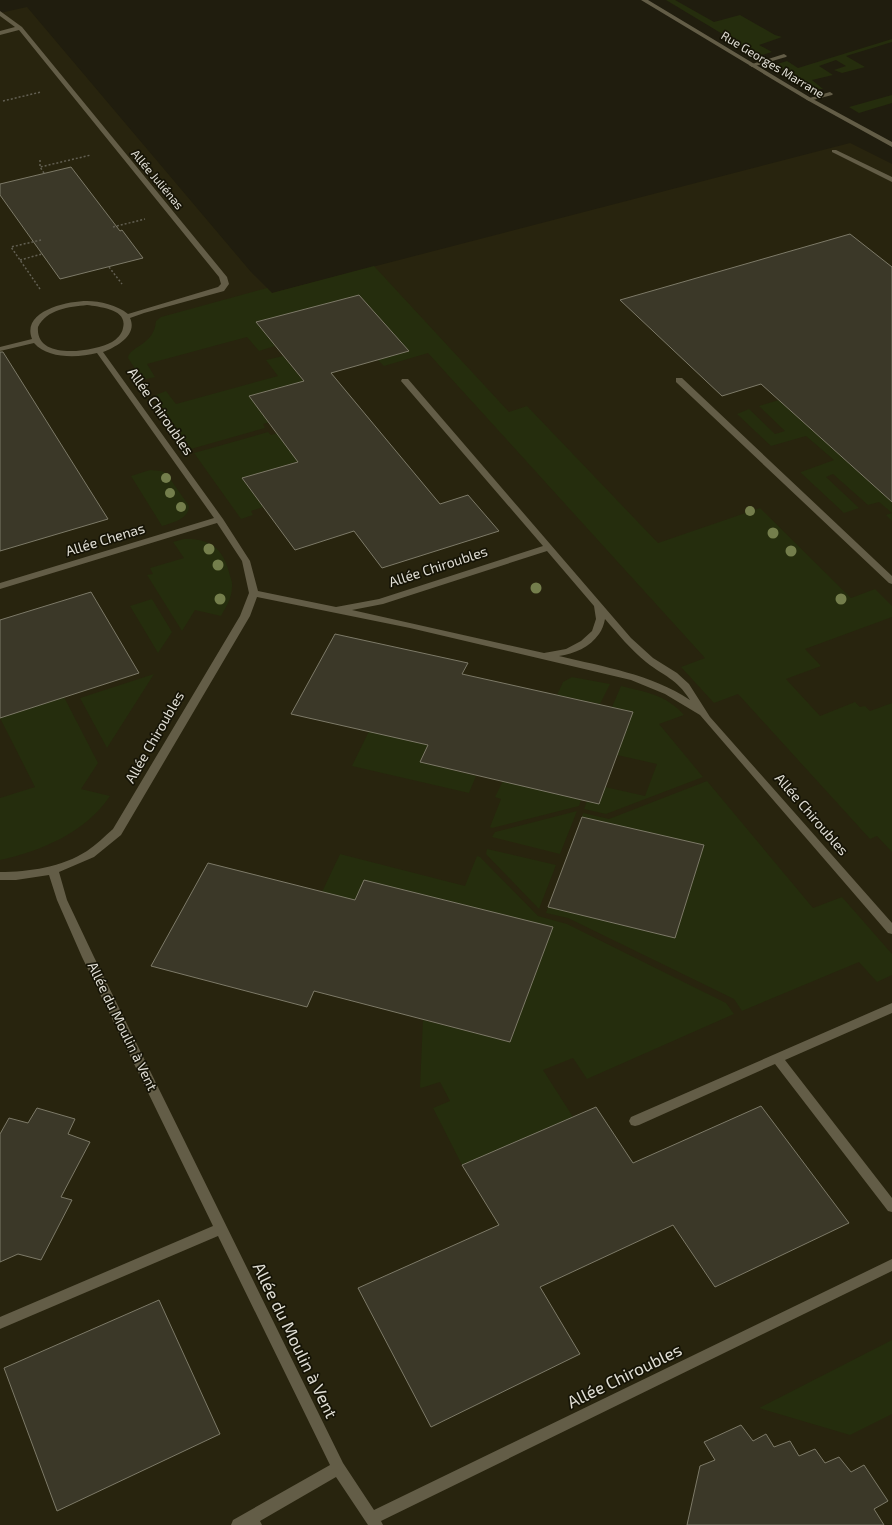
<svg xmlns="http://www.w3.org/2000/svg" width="892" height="1525" font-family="'Exo 2',sans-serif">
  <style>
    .built { fill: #28240e }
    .green { fill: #252d0d }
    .building { fill: #3b3828; stroke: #7d7a68 }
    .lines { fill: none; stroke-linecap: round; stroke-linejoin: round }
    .path { stroke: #625f52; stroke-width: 1.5; stroke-dasharray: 2 2; stroke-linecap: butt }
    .lane { fill: #635d47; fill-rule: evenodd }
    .street { fill: #635d47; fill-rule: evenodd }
    .tree { fill: #747e4c }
    .labels { text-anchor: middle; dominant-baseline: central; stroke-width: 3.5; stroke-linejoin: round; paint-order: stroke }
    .far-street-label { font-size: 12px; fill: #e0ded5; stroke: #161406 }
    .street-label { font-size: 14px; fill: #e0ded5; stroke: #161406 }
    .near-street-label { font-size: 17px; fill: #e0ded5; stroke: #161406 }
  </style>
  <rect width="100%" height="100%" fill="#201d0e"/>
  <path class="built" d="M 27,7 L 251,272 L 272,293 L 850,143 L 892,164 L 892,1525 L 0,1525 L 0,13 Z"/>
  <path class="green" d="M 666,0 L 675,0 L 714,22 L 740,15 L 775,35 L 782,37 L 759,45 L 772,52 L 759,56 Z
    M 892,39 L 892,42 L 846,56 L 865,67 L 842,73 L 834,70 L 846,66 L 836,60 L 819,66 L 833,75 L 812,80 L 823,89 L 819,89 L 774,65 L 787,61 L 798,68 Z
    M 892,95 L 892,103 L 859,113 L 849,107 Z
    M 374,266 L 509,412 L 527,406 L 658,543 L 760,508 L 851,598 L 875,589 L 892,606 L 892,617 L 805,649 L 821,666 L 786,679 L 820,716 L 855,702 L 860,707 L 865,706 L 870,711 L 892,703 L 892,852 L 877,836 L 870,839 L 738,694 L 714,703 L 681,667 L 705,658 L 428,353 L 384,366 L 378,360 L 409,351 L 359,295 L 256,322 L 275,346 L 259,351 L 247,337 L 147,364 L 155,377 L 146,379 L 141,378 L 128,358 C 129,346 154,346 156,321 L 161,317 L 267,288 L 272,293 Z
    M 283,356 L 303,381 L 250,396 L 270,422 L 263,424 L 265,428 L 191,449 L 155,397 L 156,395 L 166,391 L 176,404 L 278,376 L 266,360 Z
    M 779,400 L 892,502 L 892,521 L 886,515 L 892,513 L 879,502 L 868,505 L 833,474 L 826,477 L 859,508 L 844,513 L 801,473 L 801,472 L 834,460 L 806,436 L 771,446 L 737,414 L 749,409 L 775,434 L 785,431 L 759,406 Z
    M 268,432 L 271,435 L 278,433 L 299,461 L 242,478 L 263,507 L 251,511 L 253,515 L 241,519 L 194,453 Z
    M 150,470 L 161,471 L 166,473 L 189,506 C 189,519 172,523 162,526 L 131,476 Z
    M 184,539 C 209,538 223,548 229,572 C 230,577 233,582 232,587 C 232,598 226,607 221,616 L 195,610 L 182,631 L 147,575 L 153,574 L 150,568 L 184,558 L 173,542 Z
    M 152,599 L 172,632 L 158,653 L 130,606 Z
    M 154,674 L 112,740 L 107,748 L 80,698 Z
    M 572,677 L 610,684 L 600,704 L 557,695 L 563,682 Z
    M 621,686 C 645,692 667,695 684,715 L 659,724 L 703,777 L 606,814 L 584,809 L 587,801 L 605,787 L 645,796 L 657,764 L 617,755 L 633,712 L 612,707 Z
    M 64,697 L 98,763 L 81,789 L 110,796 C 86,832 42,851 0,860 L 0,798 L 35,787 L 0,718 Z
    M 369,731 L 428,745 L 420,762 L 476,776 L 469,793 L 352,766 Z
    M 503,781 L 581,800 L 579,806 L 492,828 L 490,827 L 501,799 L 495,797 Z
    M 707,781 L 813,908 L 842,897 L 892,954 L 892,975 L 877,982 L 859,962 L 742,1011 L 734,999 L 568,918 L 546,913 L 548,907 L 675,938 L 704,845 L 582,817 L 583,813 L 609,819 Z
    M 577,811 L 560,854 L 492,837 L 495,832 Z
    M 487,849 L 556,865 L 539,909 L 486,854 Z
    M 340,854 L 465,886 L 477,856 L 480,857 L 538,916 L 567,924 L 726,1003 L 734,1014 L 587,1079 L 573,1058 L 543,1070 L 573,1117 L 462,1165 L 433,1108 L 450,1101 L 440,1082 L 421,1088 L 420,1087 L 423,1020 L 510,1042 L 553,927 L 364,880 L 355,900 L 322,892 Z
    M 892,1340 L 892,1414 L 850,1435 L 759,1408 Z"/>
  <path class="building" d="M 71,167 L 120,231 L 122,230 L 143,258 L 60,279 L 0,195 L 0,184 Z
    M 850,234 L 892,267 L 892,502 L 761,384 L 722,396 L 620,300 Z
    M 359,295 L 409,351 L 331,373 L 440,504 L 468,495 L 499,531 L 382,568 L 354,531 L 295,550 L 242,478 L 298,462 L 249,396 L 304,381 L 256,322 Z
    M 0,352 L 3,352 L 108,519 L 0,551 Z
    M 91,592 L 139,673 L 0,718 L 0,620 Z
    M 335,634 L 468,663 L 462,674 L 633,712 L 599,804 L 420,762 L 428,745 L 291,714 Z
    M 582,817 L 704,845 L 675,938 L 548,907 Z
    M 208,863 L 355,900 L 364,880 L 553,927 L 510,1042 L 314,991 L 307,1007 L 151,966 Z
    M 761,1106 L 849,1223 L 715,1287 L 673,1225 L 540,1287 L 580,1354 L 431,1427 L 358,1288 L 499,1225 L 462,1165 L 596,1107 L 633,1163 Z
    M 37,1108 L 75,1119 L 68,1134 L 90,1142 L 61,1197 L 72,1200 L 41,1260 L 18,1254 L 0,1262 L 0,1134 L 9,1118 L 28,1123 Z
    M 159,1300 L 220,1434 L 57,1511 L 4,1368 Z
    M 741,1425 L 753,1441 L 766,1434 L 774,1447 L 790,1441 L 799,1456 L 815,1449 L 825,1463 L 839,1457 L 851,1472 L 864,1465 L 888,1501 L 874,1509 L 884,1525 L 687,1525 L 700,1466 L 715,1460 L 704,1442 Z"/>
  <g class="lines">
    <path class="path" d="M 3,101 L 41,92
      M 40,160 L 40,167
      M 44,173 L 40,167 L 91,155
      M 113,227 L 145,219
      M 20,260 L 42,254
      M 109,267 L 122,284
      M 40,289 L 11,247 L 41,240"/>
    <path class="lane" d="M 784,54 L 787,56 L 786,57 L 752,67 L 749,65 Z
      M 830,92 L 833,94 L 832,95 L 809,101 L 806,99 Z
      M 832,150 L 836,150 L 892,177 L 892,182 L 832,152 Z
      M 676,378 L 682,378 L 892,576 L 892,584 L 889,583 L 676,382 Z"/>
    <path class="street" d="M 641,0 L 648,0 L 811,98 L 892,142 L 892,147 L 807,100 Z
      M 0,11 L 22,27 L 227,277 L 229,284 L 224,291 L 144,313 L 130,318 C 138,335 116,347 103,352 L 223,519 L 250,561 L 258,591 L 336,607 L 379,599 L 543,546 L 401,381 L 402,379 L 408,379 L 631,638 L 653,658 L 677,673 L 689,684 L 710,717 L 892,923 L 892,934 L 888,933 L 700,715 L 665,694 L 631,680 L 410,628 L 257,597 L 250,616 L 121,835 L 94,857 L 59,872 L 67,900 L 94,957 L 343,1463 L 374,1510 L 892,1259 L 892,1271 L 381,1521 L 383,1525 L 368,1525 L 336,1477 L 260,1521 L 262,1525 L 231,1525 L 233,1520 L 330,1465 L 218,1236 L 0,1329 L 0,1317 L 213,1226 L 82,957 L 57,900 L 49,875 L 16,880 L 0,880 L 0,872 C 29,872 62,867 87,851 C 96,845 105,836 113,829 L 240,616 L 249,593 L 242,561 L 217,523 L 0,589 L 0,583 L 214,518 L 97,353 C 78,358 48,359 34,343 L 0,351 L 0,347 L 32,339 C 21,311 67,301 87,301 C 100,301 117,305 128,314 L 218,287 L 221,284 L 219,277 L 19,30 L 0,35 L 0,31 L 15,27 L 0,16 ZM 87,305 C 100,307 128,309 123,328 C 122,334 117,339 112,342 C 93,352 35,361 38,327 C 47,309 69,307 87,305 ZM 547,551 L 594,606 L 596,619 L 592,631 L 581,641 L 566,649 L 544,653 L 352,610 L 383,604 ZM 605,619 C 618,634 631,650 646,662 C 665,677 676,678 690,700 C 651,674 604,667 559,656 C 574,654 590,647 599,634 C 602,630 604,624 605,619 Z
      M 892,1003 L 892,1013 L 785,1060 L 892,1198 L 892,1212 L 888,1211 L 775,1064 L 639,1125 L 635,1126 L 631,1125 L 629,1121 L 631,1117 Z"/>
  </g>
  <g class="tree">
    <circle cx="166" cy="478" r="5"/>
    <circle cx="170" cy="493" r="5"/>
    <circle cx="181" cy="507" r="5"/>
    <circle cx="750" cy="511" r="5"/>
    <circle cx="773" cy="533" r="5.5"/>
    <circle cx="209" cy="549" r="5.5"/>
    <circle cx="791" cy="551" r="5.5"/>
    <circle cx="218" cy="565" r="5.5"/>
    <circle cx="536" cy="588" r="5.5"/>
    <circle cx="220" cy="599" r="5.5"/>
    <circle cx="841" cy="599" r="5.5"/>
  </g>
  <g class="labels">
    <g class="far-street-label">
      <text transform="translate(773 64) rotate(31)">Rue Georges Marrane</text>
      <text transform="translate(158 179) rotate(50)">Allée Juliénas</text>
    </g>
    <g class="street-label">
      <text transform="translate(161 411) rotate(55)">Allée Chiroubles</text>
      <text transform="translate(105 539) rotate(-17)">Allée Chenas</text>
      <text transform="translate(438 566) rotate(-18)">Allée Chiroubles</text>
      <text transform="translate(154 737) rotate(-60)">Allée Chiroubles</text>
      <text transform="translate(812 814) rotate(49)">Allée Chiroubles</text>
      <text transform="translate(123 1026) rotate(64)">Allée du Moulin à Vent</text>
    </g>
    <g class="near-street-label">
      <text transform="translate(296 1340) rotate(64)">Allée du Moulin à Vent</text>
      <text transform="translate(624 1375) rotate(-26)">Allée Chiroubles</text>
    </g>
  </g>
</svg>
